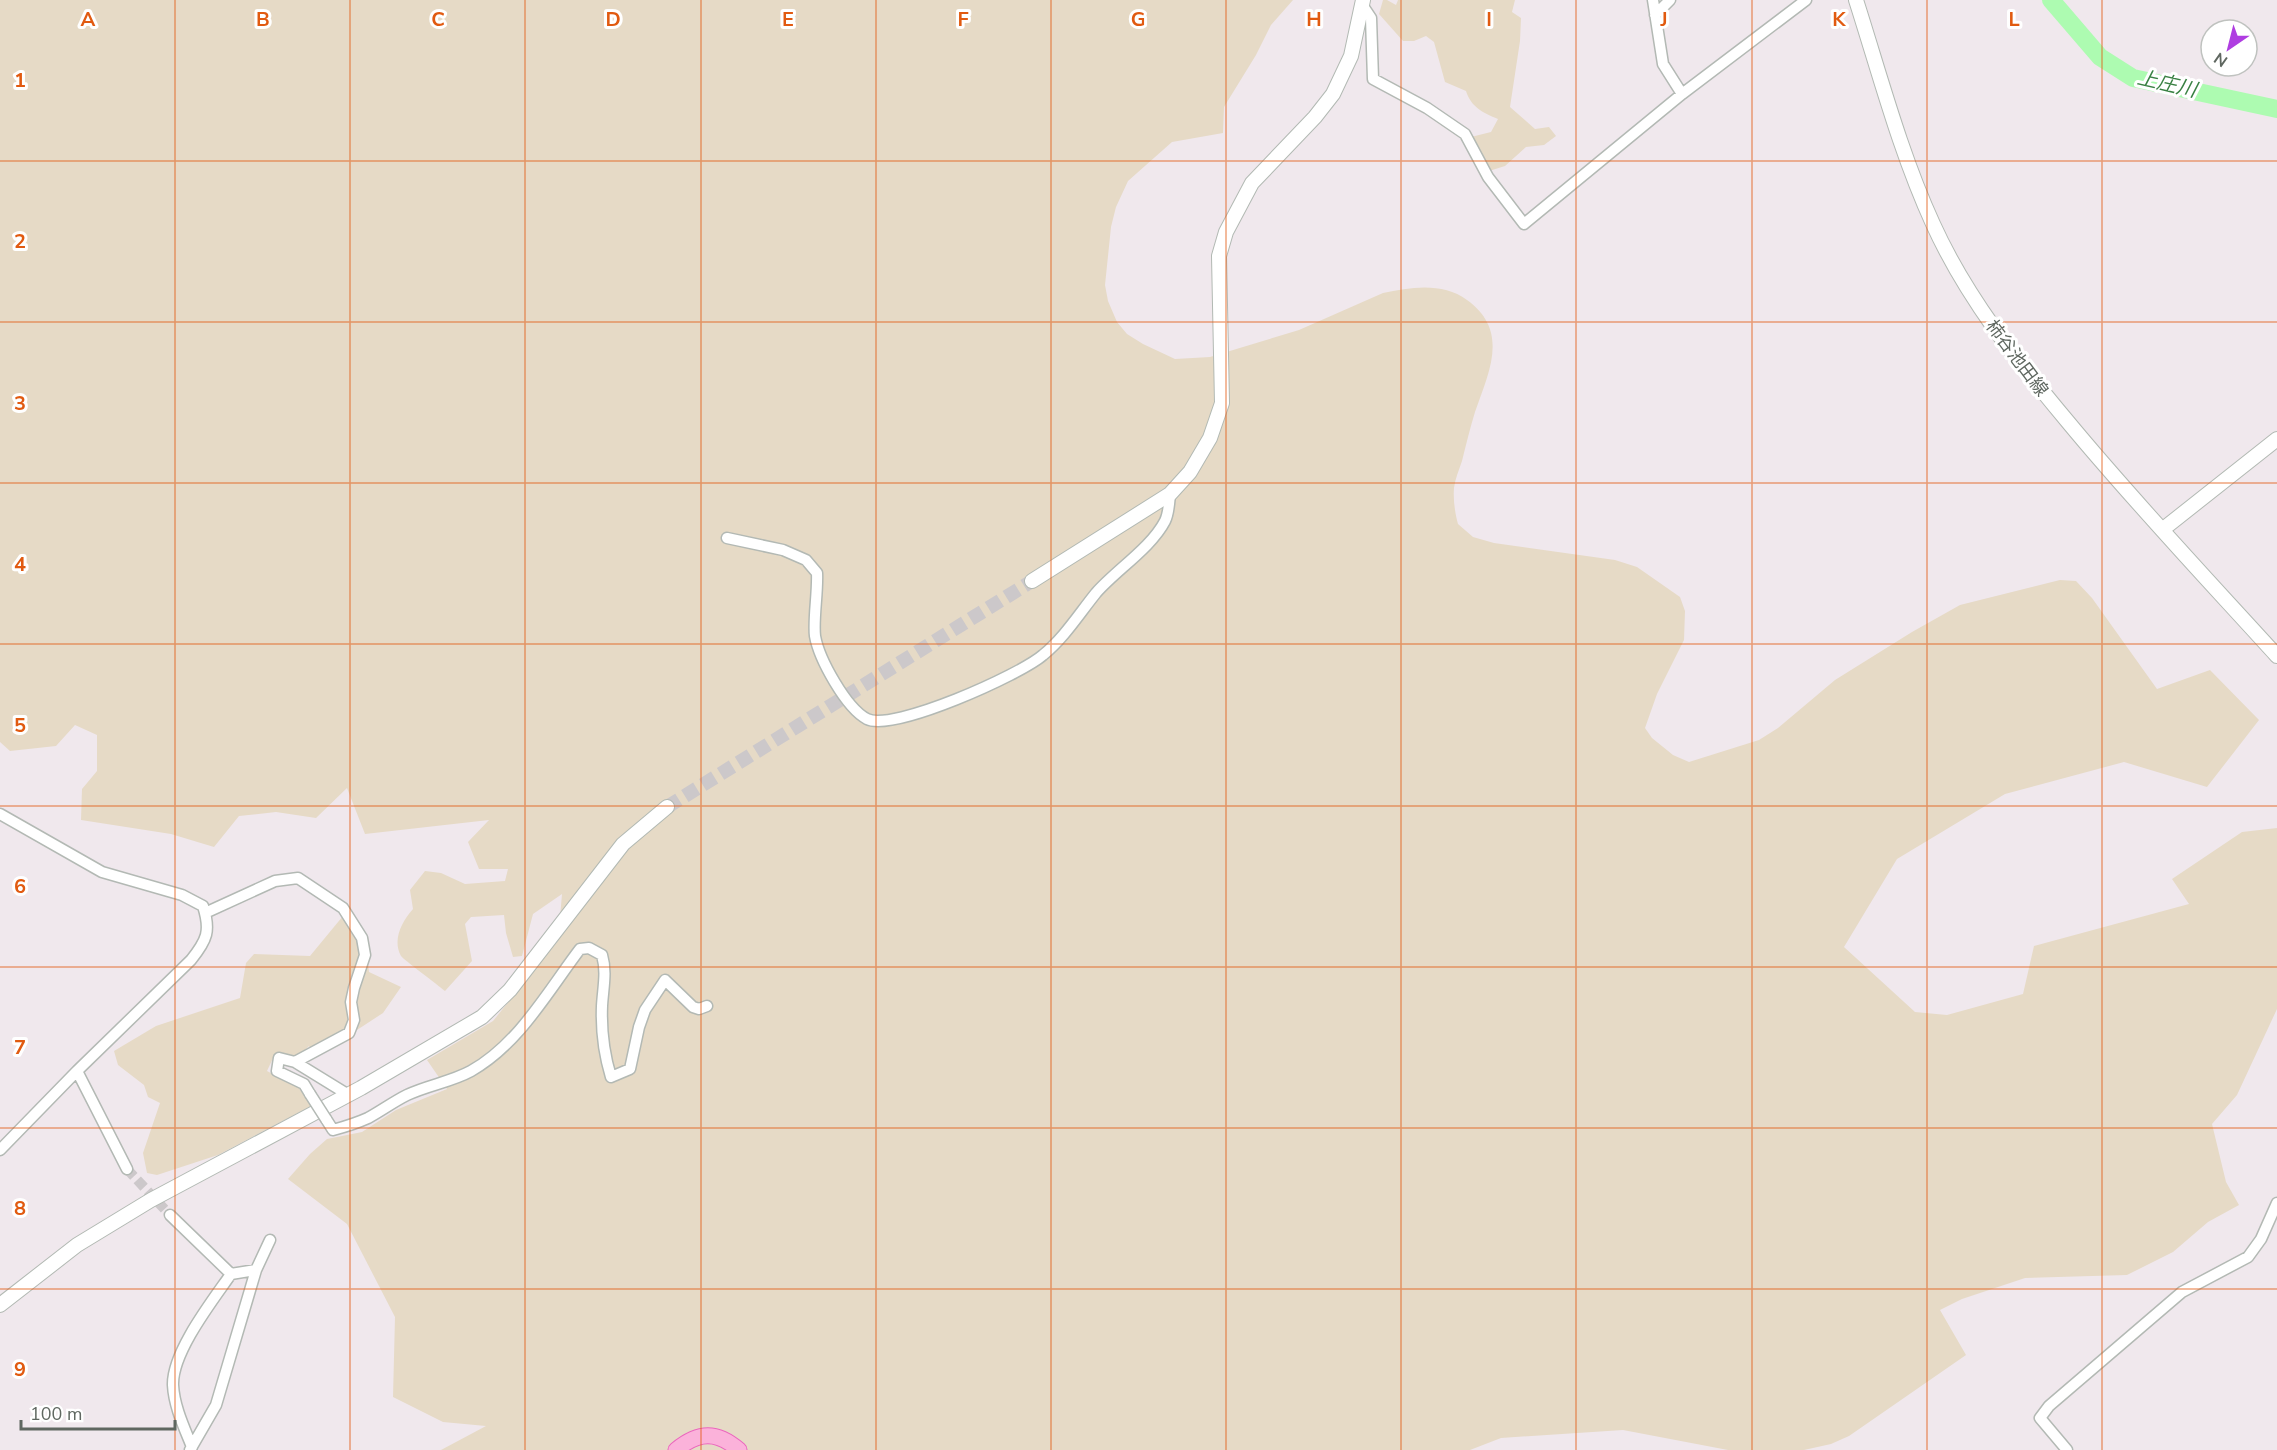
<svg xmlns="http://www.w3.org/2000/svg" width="2277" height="1450" font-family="'Nunito Sans','Noto Sans JP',sans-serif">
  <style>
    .green { fill: #e6dac6 }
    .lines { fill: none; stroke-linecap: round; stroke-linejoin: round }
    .river { stroke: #adfbb1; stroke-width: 18 }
    .street-tunnel { stroke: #ccc8ca; stroke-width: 10; stroke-dasharray: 10 5; stroke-linecap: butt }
    .secondary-tunnel { stroke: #ccc8ca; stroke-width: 14; stroke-dasharray: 14 7; stroke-linecap: butt }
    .street-casing { stroke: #b3b9b4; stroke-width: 13 }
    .secondary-casing { stroke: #b2b9b3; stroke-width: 16 }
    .primary-casing { stroke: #eb66be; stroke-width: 17 }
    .street { stroke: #fff; stroke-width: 10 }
    .secondary { stroke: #fff; stroke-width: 14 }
    .primary { stroke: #fbb2da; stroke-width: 15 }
    .street-bridge-casing { stroke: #b3b9b4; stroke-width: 13; stroke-linecap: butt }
    .street-bridge { stroke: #fff; stroke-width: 10 }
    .grid { fill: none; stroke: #e15a10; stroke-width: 1.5; stroke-opacity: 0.55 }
    .labels { text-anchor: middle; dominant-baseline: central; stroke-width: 6; stroke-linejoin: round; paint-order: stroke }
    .street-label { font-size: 18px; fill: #5f6760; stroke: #fff }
    .water-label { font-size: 20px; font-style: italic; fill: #398143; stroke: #fff }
    .grid-label { font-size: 20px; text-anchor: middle; font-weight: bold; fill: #e15a10; stroke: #fff; stroke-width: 6; stroke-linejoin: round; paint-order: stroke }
  </style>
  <rect width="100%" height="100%" fill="#f0e8ed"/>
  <path class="green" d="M 0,0 L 1293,0 L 1271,25 L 1256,55 L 1224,107 L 1223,133 L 1172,142 L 1128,181 L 1116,207 L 1111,227 L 1105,285 L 1108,301 L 1117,322 L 1127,334 L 1143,344 L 1175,359 L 1210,357 L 1299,330 L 1383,293 C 1411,287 1443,282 1467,300 C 1510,331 1489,372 1475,412 C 1470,428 1466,445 1462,461 C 1459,470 1455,479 1454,488 C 1453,500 1455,513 1458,524 L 1473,537 L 1494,543 L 1615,560 L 1637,567 L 1680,597 L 1685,611 L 1684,640 L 1657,694 L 1645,728 L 1652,738 L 1673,755 L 1689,762 L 1759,740 L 1778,728 L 1835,680 L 1912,632 L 1960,605 L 2060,580 L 2076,581 L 2092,598 L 2157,689 L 2210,670 L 2259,720 L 2207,787 L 2124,762 L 2005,794 L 1897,859 L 1844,947 L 1915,1012 L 1947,1015 L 2023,994 L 2034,946 L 2189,904 L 2172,879 L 2242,832 L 2277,828 L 2277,1009 L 2237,1095 L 2212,1124 L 2226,1182 L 2239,1205 L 2208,1222 L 2173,1252 L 2127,1275 L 2025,1278 L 1962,1299 L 1940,1310 L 1966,1355 L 1849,1436 L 1831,1444 L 1804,1450 L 1728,1450 L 1623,1430 L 1501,1438 L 1470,1450 L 441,1450 L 486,1426 L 443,1422 L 393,1397 L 395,1317 L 347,1224 L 288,1179 L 310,1154 L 327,1139 L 362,1132 L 396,1110 L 447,1089 L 427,1060 L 493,1021 L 558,941 L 562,894 L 533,914 L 522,956 L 513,957 L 506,933 L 504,915 L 471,917 L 465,924 L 472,961 L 445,991 C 438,985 404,960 401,956 C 392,940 402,921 413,909 L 410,890 L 425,871 L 441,873 L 465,884 L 505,881 L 508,869 L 479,869 L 468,842 L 489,820 L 365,834 L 347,788 L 316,818 L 276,812 L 239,816 L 214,847 L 171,834 L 81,820 L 82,789 L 97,771 L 97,735 L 75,725 L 56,746 L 10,751 L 0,742 Z
    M 1383,0 L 1387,0 L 1396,5 L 1398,0 L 1515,0 L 1512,12 L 1521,18 L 1520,41 L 1510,107 L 1535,129 L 1549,127 L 1556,136 L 1544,145 L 1526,147 L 1505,166 L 1489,171 L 1471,137 L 1491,132 L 1498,119 C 1483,113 1471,107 1466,91 L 1445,82 L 1434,42 L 1426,36 L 1414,41 L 1403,41 L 1379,14 Z
    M 343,916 C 356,933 368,950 369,972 L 401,987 L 383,1013 L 314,1058 L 309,1046 L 300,1055 L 274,1056 L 267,1071 L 299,1088 L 311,1106 L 218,1155 L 157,1175 L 147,1173 L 143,1153 L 160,1103 L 148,1097 L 144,1085 L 118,1065 L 114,1051 L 156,1026 L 240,998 L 246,963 L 254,954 L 310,956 Z"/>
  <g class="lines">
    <path class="river" d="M 2051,0 L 2100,57 L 2133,78 L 2277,109"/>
    <path class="street-tunnel" d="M 127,1169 L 170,1215"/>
    <path class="secondary-tunnel" d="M 667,807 L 1032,581"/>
    <g class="street-casing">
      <path id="street" d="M 1653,0 L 1663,64 L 1682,94
        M 1363,6 L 1371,18 L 1373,79 L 1427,108 L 1465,134 L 1488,177 L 1524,224 L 1682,94 L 1806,0
        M 1655,15 L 1670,0
        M 727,538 L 783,550 L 806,560 L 817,573 C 818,592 813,619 815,636 C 819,659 846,708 867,719 C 893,732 1020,675 1043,655 C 1064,638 1079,614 1096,593 C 1116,570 1151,548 1165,521 C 1169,513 1169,503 1170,494
        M 0,814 L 102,872 L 182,895 L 203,906 C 211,931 207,940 191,960 L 77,1071 L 0,1150
        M 205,913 L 275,881 L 298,878 L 343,908 L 362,938 L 365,955 L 354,988 L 351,1002 L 354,1020 L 349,1033 L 295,1062
        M 77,1071 L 127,1169
        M 310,1094 L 304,1084 L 277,1071 L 279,1058 L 295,1062 L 347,1094
        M 326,1119 L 333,1130 C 344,1127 357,1123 368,1118 C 381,1111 393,1102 407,1095 C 428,1085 451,1082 471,1071 C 519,1044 548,991 580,949 L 589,948 L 602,955 C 607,972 603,988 602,1006 C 601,1031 604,1054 611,1077 L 630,1069 L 639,1027 L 645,1010 L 665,980 L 693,1007 L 699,1009 L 707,1006
        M 170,1215 L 231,1274
        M 192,1447 C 184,1427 174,1406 173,1385 C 172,1352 213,1300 231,1274 L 256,1270
        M 190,1450 L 216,1405 L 256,1270 L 270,1240
        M 2067,1450 L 2040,1418 L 2049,1406 L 2182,1292 L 2248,1257 L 2261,1239 L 2277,1203"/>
    </g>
    <g class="secondary-casing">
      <path id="secondary" d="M 1856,0 C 1880,75 1900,152 1933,224 C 1966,297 2017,361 2068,422 C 2135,503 2207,579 2277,656
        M 2162,530 L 2277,439
        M 1032,581 L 1170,494 L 1190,472 L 1210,438 L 1222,403 L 1219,256 L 1226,232 L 1252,183 L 1315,117 L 1333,94 L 1351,56 L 1363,0
        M 0,1305 L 77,1245 L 151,1200 L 361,1088 L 482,1017 L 510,990 L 623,844 L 667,807"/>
    </g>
    <g class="primary-casing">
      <path id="primary" d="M 676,1450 C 699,1431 717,1431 739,1450"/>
    </g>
    <use href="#street" class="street"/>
    <use href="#secondary" class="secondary"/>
    <use href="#primary" class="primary"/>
    <g class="street-bridge-casing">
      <path id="street-bridge" d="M 310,1094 L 326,1119"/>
    </g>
    <use href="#street-bridge" class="street-bridge"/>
  </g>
  <path class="grid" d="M 175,0 L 175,1450M 350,0 L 350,1450M 525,0 L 525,1450M 701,0 L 701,1450M 876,0 L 876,1450M 1051,0 L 1051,1450M 1226,0 L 1226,1450M 1401,0 L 1401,1450M 1576,0 L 1576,1450M 1752,0 L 1752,1450M 1927,0 L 1927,1450M 2102,0 L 2102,1450M 0,161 L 2277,161M 0,322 L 2277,322M 0,483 L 2277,483M 0,644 L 2277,644M 0,806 L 2277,806M 0,967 L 2277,967M 0,1128 L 2277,1128M 0,1289 L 2277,1289"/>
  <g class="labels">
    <g class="street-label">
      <text transform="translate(2017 358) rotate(53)">柿谷池田線</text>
    </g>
    <g class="water-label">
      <text transform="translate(2167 84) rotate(13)">上庄川</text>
    </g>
  </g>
  <g class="grid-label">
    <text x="88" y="26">A</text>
    <text x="263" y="26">B</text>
    <text x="438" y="26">C</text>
    <text x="613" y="26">D</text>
    <text x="788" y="26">E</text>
    <text x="963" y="26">F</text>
    <text x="1138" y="26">G</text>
    <text x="1314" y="26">H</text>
    <text x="1489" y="26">I</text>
    <text x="1664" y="26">J</text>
    <text x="1839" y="26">K</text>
    <text x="2014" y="26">L</text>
    <text x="20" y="87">1</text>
    <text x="20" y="248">2</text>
    <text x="20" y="410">3</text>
    <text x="20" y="571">4</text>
    <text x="20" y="732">5</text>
    <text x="20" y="893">6</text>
    <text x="20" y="1054">7</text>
    <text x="20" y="1215">8</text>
    <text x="20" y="1376">9</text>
  </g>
  <g transform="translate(2229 48) rotate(215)"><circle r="28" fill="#ffffff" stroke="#bfc2bf" stroke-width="1.5"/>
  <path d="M0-4.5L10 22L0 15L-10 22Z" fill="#af3de1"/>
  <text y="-9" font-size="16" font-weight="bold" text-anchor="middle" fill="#5f6760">N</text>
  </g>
  <path d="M21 1420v9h154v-9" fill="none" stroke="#5f6760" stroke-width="3"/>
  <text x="30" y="1420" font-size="18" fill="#5f6760" stroke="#ffffff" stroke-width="4.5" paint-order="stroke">100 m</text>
</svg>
